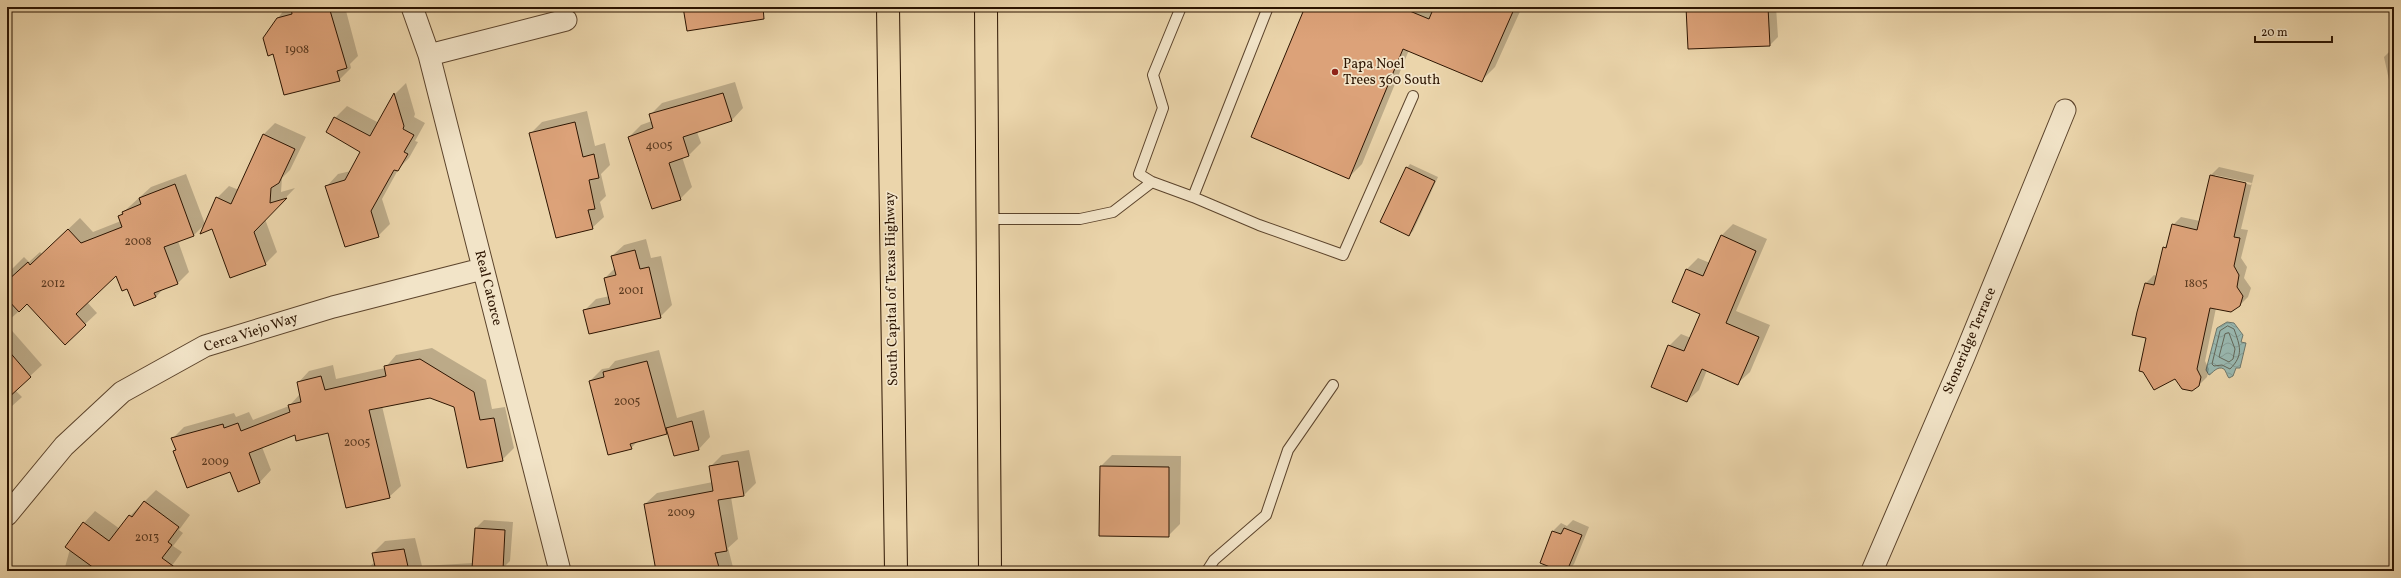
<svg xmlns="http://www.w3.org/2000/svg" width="2401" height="578" font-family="Vollkorn,serif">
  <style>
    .water { fill: url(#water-waves); stroke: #6d766a }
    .shadow { fill: #0003; fill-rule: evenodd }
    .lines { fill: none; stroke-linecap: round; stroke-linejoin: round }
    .shore { stroke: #626658; stroke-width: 1 }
    .building { fill: #dca279; stroke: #2c1401 }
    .service-casing { stroke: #5c442c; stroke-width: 12 }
    .minor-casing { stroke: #5c442c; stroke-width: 23 }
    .trunk-casing { stroke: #2c1401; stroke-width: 24 }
    .service { stroke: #f2e4c8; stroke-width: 10 }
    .minor { stroke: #f2e4c8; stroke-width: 21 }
    .trunk { stroke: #ebd5ab; stroke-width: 22 }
    .poi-dot { fill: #8f2418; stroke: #f2e4c8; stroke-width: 1.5 }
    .labels { text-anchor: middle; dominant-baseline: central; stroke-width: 3.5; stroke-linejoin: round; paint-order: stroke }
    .number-label { font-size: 12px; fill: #58381f }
    .poi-label { font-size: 14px; fill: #2c1401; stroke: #f2e4c8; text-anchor: start }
    .street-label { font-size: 14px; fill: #2c1401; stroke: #f2e4c8 }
  </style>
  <defs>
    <pattern id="water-waves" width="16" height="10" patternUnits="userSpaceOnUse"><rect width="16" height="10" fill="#99b8b0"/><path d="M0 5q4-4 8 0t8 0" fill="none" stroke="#849d96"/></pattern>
  </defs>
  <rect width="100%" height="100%" fill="#ebd5ab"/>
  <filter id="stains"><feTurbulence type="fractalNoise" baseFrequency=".005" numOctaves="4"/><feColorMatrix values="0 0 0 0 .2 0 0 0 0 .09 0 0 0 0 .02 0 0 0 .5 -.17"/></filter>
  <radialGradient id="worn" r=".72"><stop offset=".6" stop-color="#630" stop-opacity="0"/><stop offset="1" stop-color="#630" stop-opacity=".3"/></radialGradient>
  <path class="water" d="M 2227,322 L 2234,323 L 2243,335 L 2241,342 L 2246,343 L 2240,368 L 2236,368 L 2233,376 L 2229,378 C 2227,376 2226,371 2224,369 C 2217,365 2212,374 2209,375 L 2206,370 L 2217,328 Z"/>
  <path class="shadow" d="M 286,7 L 345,7 L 358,56 L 350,64 L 351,68 L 339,80 L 273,53 L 264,38 Z
    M 1306,7 L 1522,7 L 1495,67 L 1481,81 L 1409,50 L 1362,164 L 1348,178 Z
    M 1687,7 L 1776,7 L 1778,37 L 1770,45 Z
    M 2394,47 L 2394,103 L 2384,57 Z
    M 735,82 L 743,108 L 732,120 L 697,132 L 701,143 L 689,155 L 682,157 L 692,187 L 680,199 L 629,137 L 641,125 L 652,121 L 650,115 L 662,103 Z
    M 406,83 L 415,114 L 414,117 L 425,123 L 415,141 L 418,142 L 409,158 L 399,168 L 382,199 L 390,224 L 378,236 L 327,186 L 338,174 L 351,171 L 362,152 L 335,118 L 347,106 L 379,123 L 395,94 Z
    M 587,111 L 595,146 L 605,143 L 610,165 L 601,174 L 606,196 L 600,202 L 604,217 L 592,228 L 531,133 L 542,122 Z
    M 275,123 L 306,137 L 290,170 L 282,178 L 281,192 L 295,188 L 265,219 L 277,252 L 265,264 L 217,198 L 229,186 L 239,190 L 264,134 Z
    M 1410,164 L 1438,177 L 1413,231 L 1409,235 L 1407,168 Z
    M 2219,167 L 2254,175 L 2241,229 L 2248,230 L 2241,258 L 2247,267 L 2244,278 L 2251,288 L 2248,297 L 2240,305 L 2216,308 L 2205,361 L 2209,369 L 2207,377 L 2199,385 L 2148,338 L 2133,335 L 2146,283 L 2154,275 L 2157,276 L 2164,248 L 2169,243 L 2173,225 L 2181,217 L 2200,221 L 2211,175 ZM 2215,175 L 2252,183 L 2251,185 L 2215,177 Z
    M 186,174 L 205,224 L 194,235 L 178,241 L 189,272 L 178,283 L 164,288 L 156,297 L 128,288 L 117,274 L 87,302 L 97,313 L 65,343 L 28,303 L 7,322 L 7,274 L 24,257 L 29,262 L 40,252 L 42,254 L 80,218 L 93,232 L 121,221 L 119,216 L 151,187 Z
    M 1733,224 L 1767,239 L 1736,311 L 1770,325 L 1750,372 L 1738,383 L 1707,370 L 1699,390 L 1687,401 L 1669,346 L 1681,334 L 1691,338 L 1701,313 L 1686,270 L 1698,258 L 1710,263 L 1721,236 Z
    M 646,239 L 651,258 L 661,256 L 672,305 L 660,317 L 584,311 L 596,299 L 610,296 L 605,278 L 615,268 L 612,256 L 624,245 Z
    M 7,325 L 42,365 L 15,390 L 22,397 L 12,406 L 7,419 Z
    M 432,348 L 486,380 L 492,409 L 505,407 L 514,448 L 502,460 L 455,406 L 430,396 L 382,406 L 401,486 L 389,497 L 329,432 L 296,434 L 262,447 L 271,470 L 260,482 L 174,451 L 176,449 L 172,439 L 184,427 L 234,413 L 236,417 L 249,412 L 253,420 L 289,406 L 300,394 L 298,383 L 309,371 L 333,365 L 336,379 L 385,368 L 396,355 Z
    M 659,350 L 677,418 L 704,410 L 710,437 L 699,449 L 674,455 L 668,432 L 638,441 L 631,448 L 590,381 L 602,369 L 609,368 L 615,361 Z
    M 749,450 L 756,483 L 744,495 L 731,497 L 738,539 L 728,548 L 734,571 L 662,571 L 645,504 L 657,493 L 713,482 L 710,467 L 722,455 Z
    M 1112,455 L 1181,456 L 1180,524 L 1168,536 L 1100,467 Z
    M 156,490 L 190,515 L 179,530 L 183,533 L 173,546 L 182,552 L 168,571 L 64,571 L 70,549 L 84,523 L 95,511 L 120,529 L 130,516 Z
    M 484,520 L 513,522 L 510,561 L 502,569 L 498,569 L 498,571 L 364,571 L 375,562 L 373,553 L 385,541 L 415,538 L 422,566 L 474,563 L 476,528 Z
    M 1573,520 L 1589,527 L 1574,564 L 1568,571 L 1563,571 L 1541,562 L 1553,531 L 1561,523 L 1567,526 Z"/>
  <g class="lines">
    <path class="shore" d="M 2228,326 L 2234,329 C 2240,346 2244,355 2230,369 L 2222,365 L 2214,366 L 2212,364 L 2220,331 Z
      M 2229,333 L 2235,349 L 2233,359 L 2229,362 L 2219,357 L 2225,334 Z"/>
  </g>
  <path class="building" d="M 291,7 L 329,7 L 347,68 L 337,71 L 340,81 L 284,95 L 273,54 L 268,56 L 263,38 L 277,18 L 292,14 Z
    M 683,7 L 763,7 L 764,19 L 687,31 Z
    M 1305,7 L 1400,7 L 1429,19 L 1434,7 L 1515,7 L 1482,82 L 1403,49 L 1349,179 L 1251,137 Z
    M 1686,7 L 1768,7 L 1770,46 L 1688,49 Z
    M 394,93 L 404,126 L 403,129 L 414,135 L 404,152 L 408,154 L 398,171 L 394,170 L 371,211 L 379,237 L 345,247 L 325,186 L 345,180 L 360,152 L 326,132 L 334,117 L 370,136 Z
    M 723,93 L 732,121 L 683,137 L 689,156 L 669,163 L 681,200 L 652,209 L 628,137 L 653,128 L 649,114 Z
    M 575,122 L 583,157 L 594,154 L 599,178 L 589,180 L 595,209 L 588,210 L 593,229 L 556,238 L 529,133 Z
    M 263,134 L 295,149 L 279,183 L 271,188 L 270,203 L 287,198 L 254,232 L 266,265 L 230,278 L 212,229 L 200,234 L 216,197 L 231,204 Z
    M 1406,167 L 1435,181 L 1409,236 L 1380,222 Z
    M 2210,175 L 2246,183 L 2234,237 L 2240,238 L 2234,266 L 2239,275 L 2237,287 L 2243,296 L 2240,306 L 2231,312 L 2210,308 L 2197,369 L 2201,377 L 2199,386 L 2192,391 L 2182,389 L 2175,379 L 2154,390 L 2143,372 L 2139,371 L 2146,338 L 2132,335 L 2137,312 L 2145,283 L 2154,285 L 2163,247 L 2166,248 L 2172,224 L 2197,230 Z
    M 175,184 L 194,236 L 164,247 L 178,284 L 154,293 L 156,297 L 134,306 L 127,289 L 122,291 L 116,276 L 76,314 L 86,325 L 65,345 L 27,304 L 19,312 L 7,299 L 7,281 L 28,262 L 30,265 L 68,229 L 81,243 L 122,227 L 118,216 L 123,214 L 122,212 L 141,204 L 139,198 Z
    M 1721,235 L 1756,251 L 1726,323 L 1759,337 L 1738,385 L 1702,369 L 1687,402 L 1651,387 L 1668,345 L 1684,351 L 1700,314 L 1672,302 L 1686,269 L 1703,276 Z
    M 635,250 L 640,269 L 649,267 L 661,318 L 589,334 L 583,310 L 610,304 L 604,278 L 616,275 L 611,256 Z
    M 7,349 L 31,377 L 7,399 Z
    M 420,359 L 474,392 L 480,420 L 494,418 L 503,461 L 467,468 L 454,407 L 430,398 L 369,410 L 390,498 L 346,508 L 328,433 L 296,441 L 295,435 L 249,453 L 260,483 L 238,492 L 230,472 L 187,488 L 173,451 L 176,450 L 171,438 L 223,424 L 224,428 L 238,423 L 241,431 L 290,412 L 288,405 L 301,402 L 297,382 L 321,376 L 325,390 L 386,376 L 384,366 Z
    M 647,361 L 667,434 L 630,444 L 632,449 L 608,455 L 589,381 L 604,377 L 603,372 Z
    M 692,421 L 699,450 L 674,456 L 666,428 Z
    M 738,461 L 744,496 L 718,500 L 727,551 L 715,553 L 720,571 L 656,571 L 644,504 L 713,491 L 709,466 Z
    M 1100,466 L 1169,467 L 1169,537 L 1099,536 Z
    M 144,501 L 179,527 L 168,542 L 172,545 L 162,558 L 180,571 L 98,571 L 65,547 L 83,522 L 109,541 L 129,515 L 132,517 Z
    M 475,528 L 505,530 L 503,570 L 472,568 Z
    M 1564,528 L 1582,535 L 1567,571 L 1560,571 L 1540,563 L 1552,531 L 1561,534 Z
    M 404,549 L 409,571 L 376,571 L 372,553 Z"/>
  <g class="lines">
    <g class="service-casing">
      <path id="service" d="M 1181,7 L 1153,75 L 1163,108 L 1139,174 L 1152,182 L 1193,197 L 1268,7
        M 1193,197 L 1259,225 L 1343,255 L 1413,96
        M 987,219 L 1080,219 L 1113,212 L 1152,182
        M 1207,571 L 1214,560 L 1266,515 L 1288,450 L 1333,385"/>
    </g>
    <g class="minor-casing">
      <path id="minor" d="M 412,7 L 429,55 L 560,571
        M 429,55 L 566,20
        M 7,515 L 64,446 L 122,392 L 205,346 L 333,307 L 482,269
        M 1872,571 L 1964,357 L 2065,110"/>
    </g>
    <g class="trunk-casing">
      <path id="trunk" d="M 888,7 L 896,571
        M 986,7 L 990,571"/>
    </g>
    <use href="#service" class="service"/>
    <use href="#minor" class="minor"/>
    <use href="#trunk" class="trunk"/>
  </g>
  <circle class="poi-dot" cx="1335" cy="72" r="4"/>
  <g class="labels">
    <g class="number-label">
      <text x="297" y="50">1908</text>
      <text x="659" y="146">4005</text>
      <text x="138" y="242">2008</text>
      <text x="53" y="284">2012</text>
      <text x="2196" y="284">1805</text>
      <text x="631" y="291">2001</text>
      <text x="627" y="402">2005</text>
      <text x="357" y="443">2005</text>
      <text x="215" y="462">2009</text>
      <text x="681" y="513">2009</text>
      <text x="147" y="538">2013</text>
    </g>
    <g class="poi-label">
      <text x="1343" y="64">Papa Noel<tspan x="1343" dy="16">Trees 360 South</tspan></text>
    </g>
    <g class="street-label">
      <text transform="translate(488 288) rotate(76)">Real Catorce</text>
      <text transform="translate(892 289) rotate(-91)">South Capital of Texas Highway</text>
      <text transform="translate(251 333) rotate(-18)">Cerca Viejo Way</text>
      <text transform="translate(1970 341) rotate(-67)">Stoneridge Terrace</text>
    </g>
  </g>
  <rect width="2401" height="578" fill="none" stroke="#ebd5ab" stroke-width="24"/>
  <rect x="8" y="8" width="2385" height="562" fill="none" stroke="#2c1401" stroke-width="2"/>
  <rect x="12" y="12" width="2377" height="554" fill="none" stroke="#2c1401"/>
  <path d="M2255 36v6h77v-6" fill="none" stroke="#2c1401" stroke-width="2"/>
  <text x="2261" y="36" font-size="12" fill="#2c1401" stroke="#f2e4c8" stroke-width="3" paint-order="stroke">20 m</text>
  <rect width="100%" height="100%" filter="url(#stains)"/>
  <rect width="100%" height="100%" fill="url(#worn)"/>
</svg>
